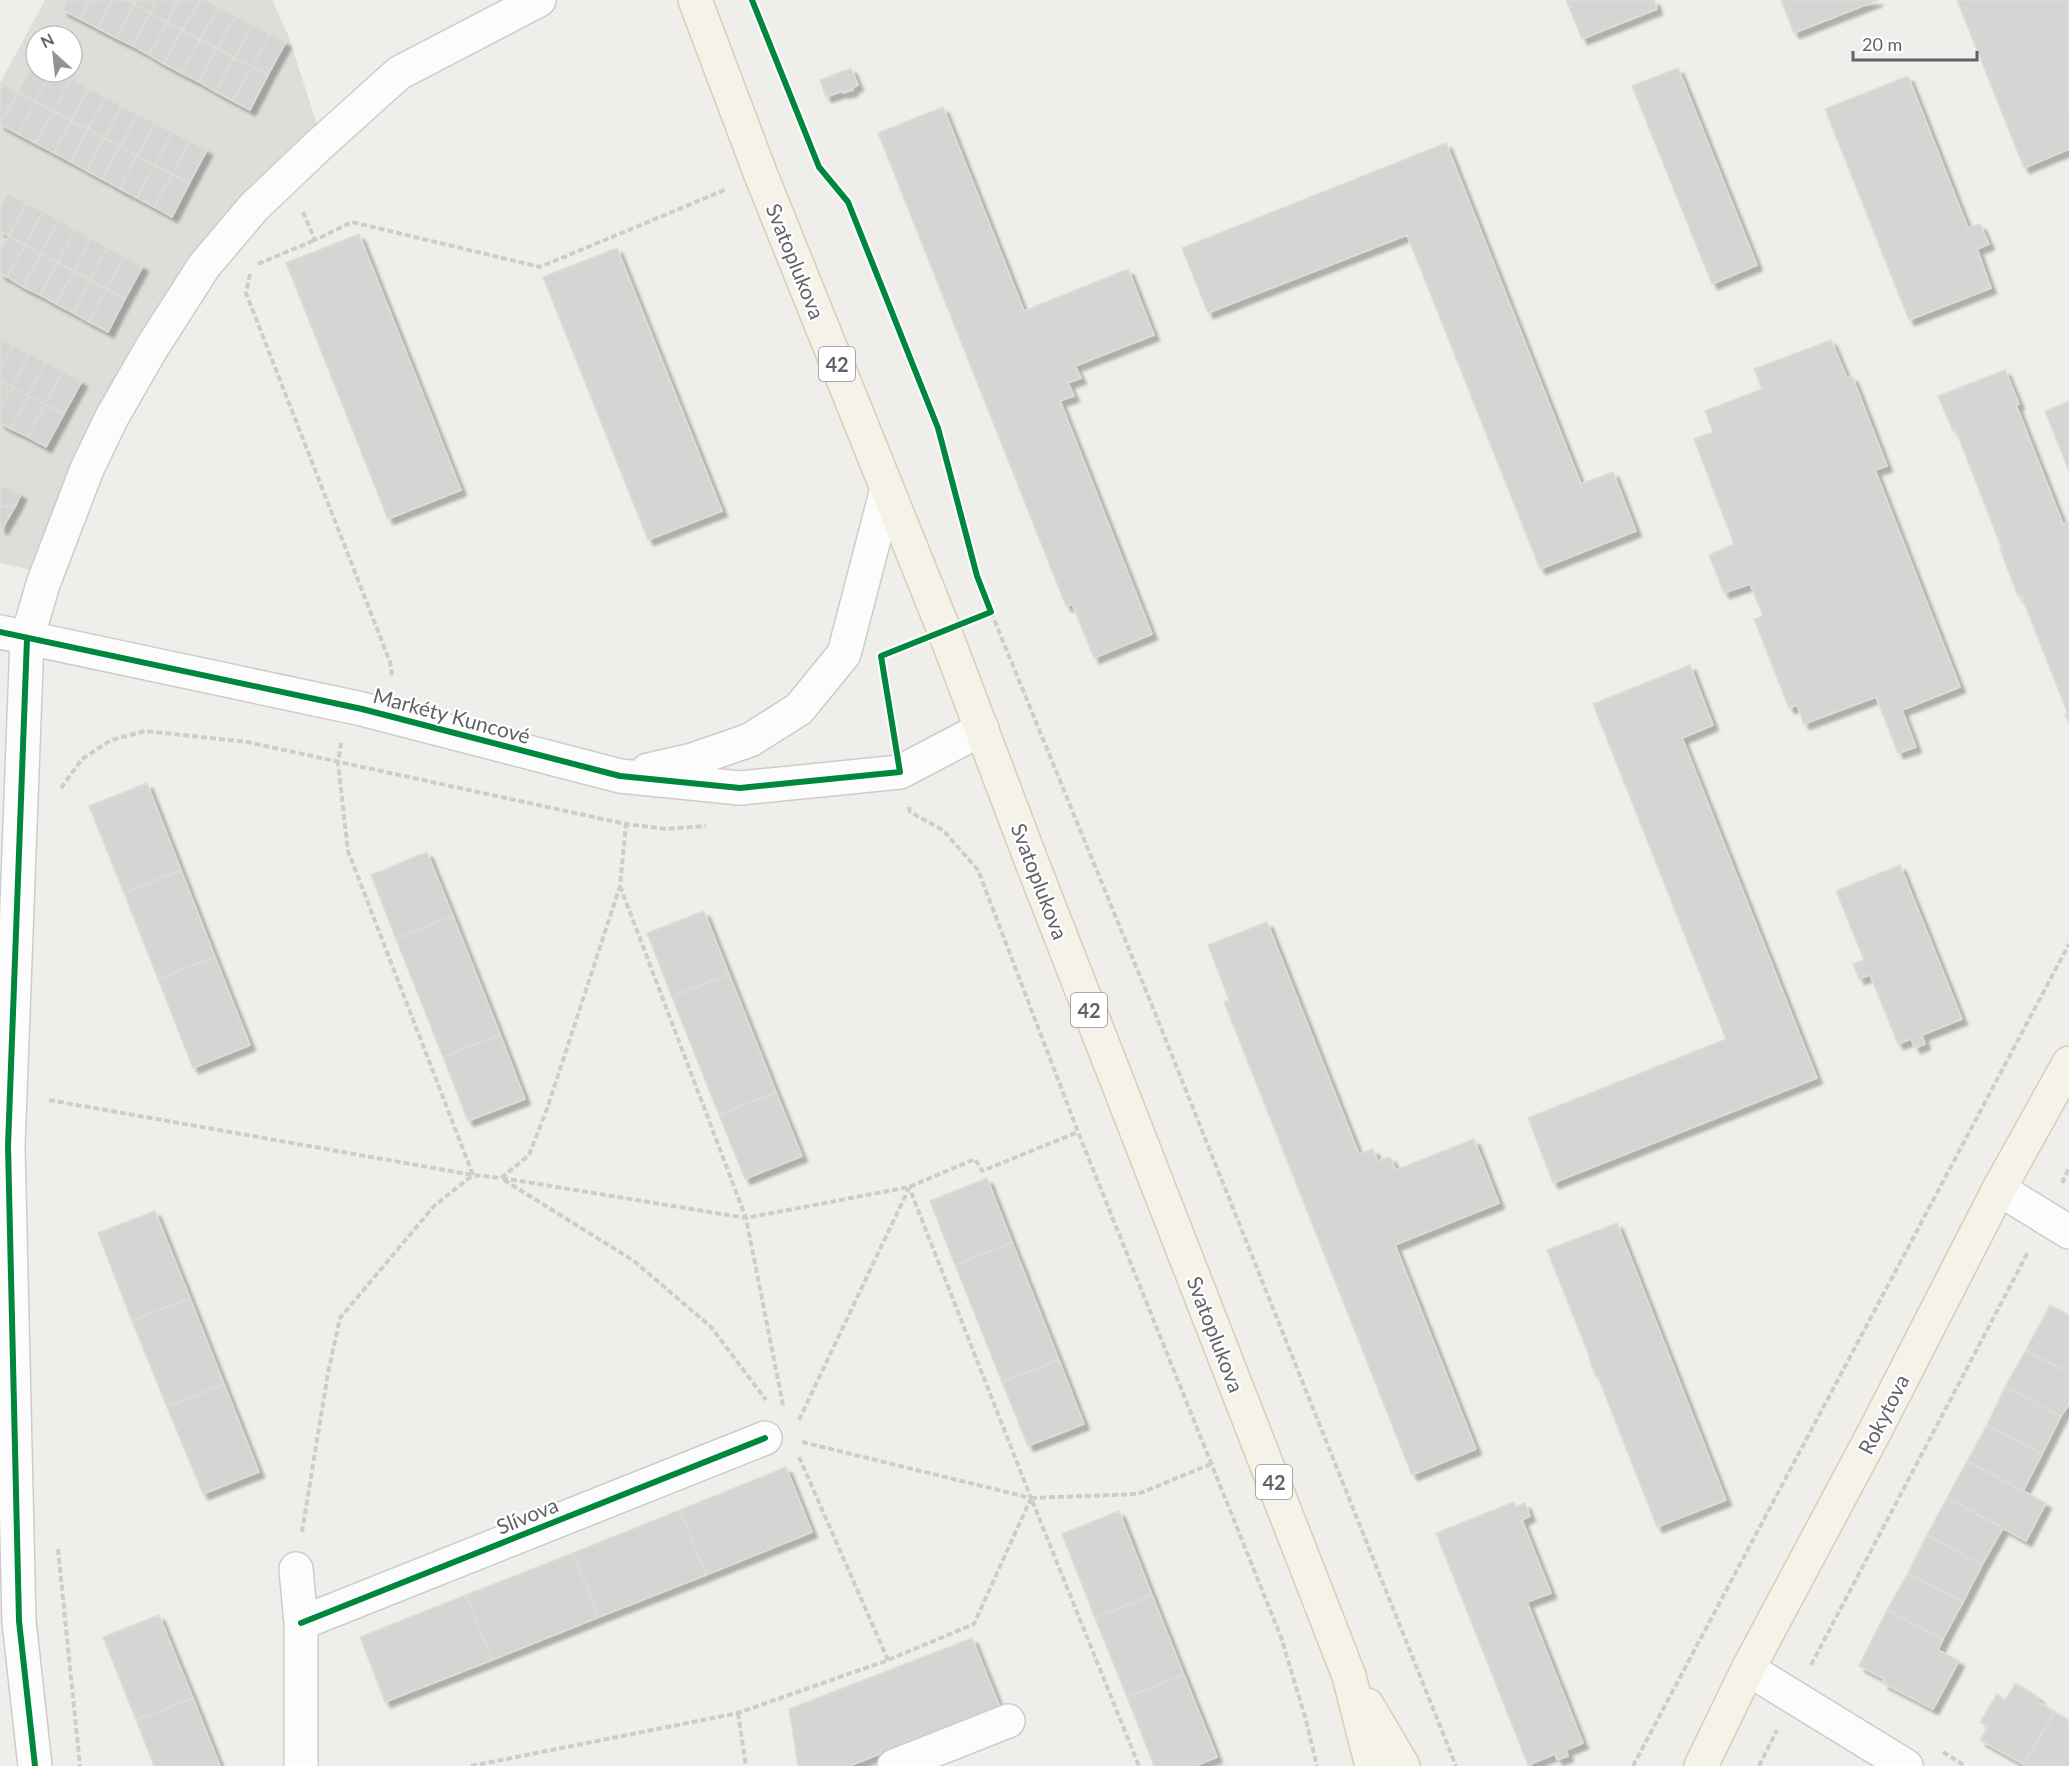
<svg xmlns="http://www.w3.org/2000/svg" width="2069" height="1766" font-family="Lato,sans-serif">
  <style>
    .industrial { fill: #dfddda; fill-rule: evenodd }
    .building { fill: #d6d5d3; stroke: #deddd9; stroke-width: 1.5; filter: url(#shadow) }
    .lines { fill: none; stroke-linecap: round; stroke-linejoin: round }
    .minor-casing { stroke: #cbcccc; stroke-width: 36 }
    .major-casing { stroke: #d7ceb8; stroke-width: 36 }
    .path { stroke: #cacfcc; stroke-width: 4; stroke-dasharray: 6 3; stroke-linecap: butt }
    .minor { stroke: #fdfcfc; stroke-width: 33 }
    .major { stroke: #f4f2e9; stroke-width: 33 }
    .cycleway-casing { stroke: #fff; stroke-width: 10 }
    .cycleway { stroke: #00873e; stroke-width: 6 }
    .labels { text-anchor: middle; dominant-baseline: central; stroke-width: 4.5; stroke-linejoin: round; paint-order: stroke }
    .shield { fill: #fff; stroke: #8f9295; stroke-width: 1.5 }
    .shield-label { font-size: 20px; font-weight: bold; fill: #5f6368 }
    .street-label { font-size: 21px; fill: #5f6368; stroke: #fff }
  </style>
  <defs>
    <filter id="shadow"><feDropShadow dx="5.5" dy="5.5" stdDeviation="1.5" flood-color="#0004"/></filter>
  </defs>
  <rect width="100%" height="100%" fill="#efeeea"/>
  <path class="industrial" d="M 45,0 L 272,0 L 288,35 L 318,127 L 245,200 L 40,572 L 0,563 L 0,83 ZM 36,36 L 72,36 L 72,72 L 36,72 Z"/>
  <path class="building" d="M 68,0 L 90,0 L 80,19 L 62,10 Z
    M 90,0 L 112,0 L 97,28 L 80,19 Z
    M 112,0 L 126,0 L 134,4 L 116,38 L 97,28 Z
    M 136,0 L 157,0 L 150,13 L 134,4 Z
    M 157,0 L 178,0 L 167,22 L 150,13 Z
    M 178,0 L 200,0 L 182,30 L 167,22 Z
    M 200,0 L 207,0 L 219,7 L 200,39 L 182,30 Z
    M 1566,0 L 1654,0 L 1657,9 L 1582,39 Z
    M 1781,0 L 1878,0 L 1794,33 Z
    M 1957,0 L 2068,0 L 2069,149 L 2024,168 Z
    M 134,4 L 150,13 L 133,46 L 116,38 Z
    M 219,7 L 236,16 L 217,48 L 200,39 Z
    M 150,13 L 167,22 L 149,55 L 133,46 Z
    M 236,16 L 253,25 L 234,58 L 217,48 Z
    M 167,22 L 182,30 L 164,64 L 149,55 Z
    M 253,25 L 270,34 L 252,67 L 234,58 Z
    M 182,30 L 200,39 L 181,73 L 164,64 Z
    M 270,34 L 286,42 L 268,75 L 252,67 Z
    M 200,39 L 217,48 L 199,82 L 181,73 Z
    M 217,48 L 234,58 L 216,92 L 199,82 Z
    M 234,58 L 252,67 L 233,101 L 216,92 Z
    M 35,59 L 36,72 L 51,72 L 35,101 L 18,92 Z
    M 252,67 L 268,75 L 250,110 L 233,101 Z
    M 851,68 L 858,85 L 852,88 L 853,90 L 843,93 L 843,91 L 826,97 L 820,80 Z
    M 1678,68 L 1757,265 L 1712,284 L 1632,86 Z
    M 51,72 L 60,72 L 71,78 L 53,111 L 35,101 Z
    M 1908,76 L 1968,228 L 1980,224 L 1989,244 L 1977,249 L 1991,288 L 1909,320 L 1825,109 Z
    M 71,78 L 89,88 L 71,121 L 53,111 Z
    M 4,84 L 18,92 L 0,124 L 0,91 Z
    M 89,88 L 106,97 L 88,129 L 71,121 Z
    M 18,92 L 35,101 L 18,134 L 0,124 Z
    M 106,97 L 122,106 L 104,138 L 88,129 Z
    M 35,101 L 53,111 L 35,143 L 18,134 Z
    M 122,106 L 138,114 L 120,146 L 104,138 Z
    M 943,107 L 1024,311 L 1128,269 L 1154,335 L 1075,366 L 1081,378 L 1068,383 L 1074,396 L 1060,401 L 1152,634 L 1094,658 L 1072,604 L 1066,606 L 878,133 Z
    M 53,111 L 71,121 L 54,153 L 35,143 Z
    M 138,114 L 155,123 L 137,156 L 120,146 Z
    M 71,121 L 88,129 L 71,162 L 54,153 Z
    M 155,123 L 172,132 L 155,165 L 137,156 Z
    M 88,129 L 104,138 L 87,171 L 71,162 Z
    M 172,132 L 190,141 L 172,174 L 155,165 Z
    M 104,138 L 120,146 L 102,179 L 87,171 Z
    M 190,141 L 207,150 L 189,184 L 172,174 Z
    M 1446,143 L 1581,484 L 1613,472 L 1636,531 L 1540,569 L 1407,235 L 1208,313 L 1182,248 Z
    M 120,146 L 137,156 L 120,189 L 102,179 Z
    M 137,156 L 155,165 L 137,198 L 120,189 Z
    M 155,165 L 172,174 L 154,207 L 137,198 Z
    M 172,174 L 189,184 L 172,217 L 154,207 Z
    M 8,193 L 26,203 L 9,236 L 0,231 L 0,208 Z
    M 26,203 L 43,211 L 25,245 L 9,236 Z
    M 43,211 L 59,220 L 41,254 L 25,245 Z
    M 59,220 L 75,229 L 58,262 L 41,254 Z
    M 75,229 L 91,238 L 74,271 L 58,262 Z
    M 359,234 L 461,490 L 388,519 L 286,263 Z
    M 9,236 L 25,245 L 7,277 L 0,274 L 0,251 Z
    M 91,238 L 108,247 L 90,280 L 74,271 Z
    M 25,245 L 41,254 L 23,287 L 7,277 Z
    M 108,247 L 124,256 L 107,289 L 90,280 Z
    M 617,248 L 722,511 L 648,540 L 543,277 Z
    M 41,254 L 58,262 L 40,295 L 23,287 Z
    M 124,256 L 143,266 L 125,299 L 107,289 Z
    M 58,262 L 74,271 L 56,304 L 40,295 Z
    M 74,271 L 90,280 L 73,313 L 56,304 Z
    M 90,280 L 107,289 L 89,322 L 73,313 Z
    M 107,289 L 125,299 L 108,332 L 89,322 Z
    M 0,338 L 13,345 L 0,370 Z
    M 1831,340 L 1847,378 L 1852,376 L 1887,466 L 1875,470 L 1960,687 L 1902,710 L 1916,747 L 1898,753 L 1876,697 L 1804,724 L 1797,705 L 1789,708 L 1754,619 L 1763,616 L 1750,584 L 1724,593 L 1709,555 L 1734,544 L 1694,439 L 1713,432 L 1705,411 L 1762,389 L 1754,369 Z
    M 13,345 L 29,354 L 12,387 L 0,381 L 0,370 Z
    M 29,354 L 46,362 L 28,396 L 12,387 Z
    M 46,362 L 63,371 L 45,404 L 28,396 Z
    M 2005,370 L 2019,404 L 2016,405 L 2063,524 L 2068,522 L 2069,525 L 2069,723 L 2065,714 L 2068,714 L 2021,595 L 2018,596 L 2000,549 L 2002,549 L 1956,431 L 1953,431 L 1938,396 Z
    M 63,371 L 82,381 L 64,414 L 45,404 Z
    M 0,381 L 12,387 L 0,409 Z
    M 12,387 L 28,396 L 11,429 L 0,423 L 0,409 Z
    M 28,396 L 45,404 L 28,437 L 11,429 Z
    M 2069,401 L 2069,471 L 2045,411 Z
    M 45,404 L 64,414 L 46,447 L 28,437 Z
    M 3,485 L 21,494 L 16,505 L 0,507 L 0,490 Z
    M 16,505 L 2,529 L 0,528 L 0,507 Z
    M 1690,665 L 1713,725 L 1682,738 L 1817,1078 L 1553,1183 L 1528,1118 L 1726,1039 L 1593,704 Z
    M 147,783 L 181,870 L 124,893 L 89,806 Z
    M 427,852 L 453,916 L 396,939 L 371,875 Z
    M 1900,865 L 1962,1019 L 1922,1035 L 1925,1044 L 1915,1048 L 1911,1039 L 1898,1044 L 1870,975 L 1859,979 L 1853,964 L 1864,960 L 1836,891 Z
    M 181,870 L 215,957 L 158,979 L 124,893 Z
    M 704,911 L 729,974 L 672,997 L 647,933 Z
    M 453,916 L 500,1034 L 443,1057 L 396,939 Z
    M 1267,922 L 1359,1154 L 1373,1149 L 1378,1161 L 1390,1157 L 1396,1170 L 1474,1139 L 1499,1203 L 1395,1245 L 1476,1449 L 1412,1475 L 1224,1002 L 1229,1000 L 1208,945 Z
    M 215,957 L 250,1045 L 193,1068 L 158,979 Z
    M 729,974 L 776,1092 L 719,1115 L 672,997 Z
    M 500,1034 L 525,1099 L 468,1121 L 443,1057 Z
    M 776,1092 L 802,1156 L 745,1179 L 719,1115 Z
    M 987,1178 L 1012,1242 L 955,1265 L 930,1201 Z
    M 155,1211 L 190,1298 L 132,1321 L 98,1233 Z
    M 1617,1223 L 1726,1500 L 1657,1527 L 1598,1377 L 1596,1377 L 1589,1359 L 1590,1358 L 1547,1250 Z
    M 1012,1242 L 1059,1360 L 1002,1382 L 955,1265 Z
    M 190,1298 L 224,1384 L 167,1407 L 132,1321 Z
    M 2050,1305 L 2069,1315 L 2069,1373 L 2026,1350 Z
    M 2026,1350 L 2069,1373 L 2069,1404 L 2061,1416 L 2005,1387 Z
    M 1059,1360 L 1084,1424 L 1028,1446 L 1002,1382 Z
    M 224,1384 L 259,1472 L 203,1494 L 167,1407 Z
    M 2005,1387 L 2061,1416 L 2042,1454 L 1987,1425 Z
    M 1987,1425 L 2042,1454 L 2023,1491 L 1967,1461 Z
    M 1967,1461 L 2046,1503 L 2026,1541 L 1947,1498 Z
    M 786,1467 L 812,1532 L 706,1575 L 680,1510 Z
    M 1947,1498 L 2003,1528 L 1982,1565 L 1927,1535 Z
    M 1514,1502 L 1516,1507 L 1525,1503 L 1530,1516 L 1522,1520 L 1551,1593 L 1527,1602 L 1583,1743 L 1566,1750 L 1568,1756 L 1557,1760 L 1555,1754 L 1528,1765 L 1436,1533 Z
    M 680,1510 L 706,1575 L 599,1617 L 573,1553 Z
    M 1119,1511 L 1152,1595 L 1095,1618 L 1062,1534 Z
    M 1927,1535 L 1982,1565 L 1963,1602 L 1908,1573 Z
    M 573,1553 L 599,1617 L 492,1660 L 466,1595 Z
    M 1908,1573 L 1963,1602 L 1943,1639 L 1887,1610 Z
    M 466,1595 L 492,1660 L 385,1702 L 360,1637 Z
    M 1152,1595 L 1184,1675 L 1127,1697 L 1095,1618 Z
    M 1887,1610 L 1943,1639 L 1938,1650 L 1959,1661 L 1933,1709 L 1883,1683 L 1884,1679 L 1859,1666 Z
    M 159,1615 L 193,1698 L 136,1720 L 103,1637 Z
    M 972,1638 L 1000,1707 L 849,1766 L 798,1766 L 789,1709 Z
    M 1184,1675 L 1217,1757 L 1195,1766 L 1154,1766 L 1127,1697 Z
    M 2016,1683 L 2039,1698 L 2037,1701 L 2055,1712 L 2023,1764 L 1980,1740 L 1988,1727 L 1980,1722 L 1997,1694 L 2005,1700 Z
    M 193,1698 L 220,1766 L 154,1766 L 136,1720 Z
    M 2055,1712 L 2069,1721 L 2069,1766 L 2025,1766 L 2023,1764 Z"/>
  <g class="lines">
    <g class="minor-casing">
      <path id="minor" d="M 0,632 L 362,709 L 620,776 L 740,788 L 900,772 L 982,729
        M 648,770 L 692,760 L 750,740 L 799,709 L 844,654 L 887,489
        M 1999,1189 L 2069,1232
        M 296,1569 L 301,1623 L 301,1766
        M 301,1623 L 765,1438
        M 1748,1669 L 1906,1766
        M 35,1766 L 19,1621 L 8,1146 L 27,639 L 43,584 L 87,469 L 112,417 L 151,349 L 204,266 L 254,207 L 318,146 L 399,73 L 539,0
        M 894,1766 L 1008,1721"/>
    </g>
    <g class="major-casing">
      <path id="major" d="M 695,0 L 761,175 L 944,630 L 1031,860 L 1349,1676 L 1372,1766
        M 1367,1705 L 1403,1766
        M 1701,1766 L 1748,1669 L 1876,1429 L 1999,1189 L 2069,1063"/>
    </g>
    <path class="path" d="M 303,212 L 315,240 L 352,222 L 540,267 L 727,189
      M 258,264 L 315,240
      M 250,274 L 246,293 L 390,662 L 392,676
      M 991,612 L 1153,1008 L 1456,1766
      M 882,663 L 893,733
      M 61,788 L 82,759 L 111,740 L 145,731 L 247,742 L 626,824 L 666,829 L 706,826
      M 909,807 L 910,812 L 943,830 L 978,870 L 1078,1132 L 1281,1637 L 1306,1720 L 1317,1766
      M 620,886 L 746,1218 L 783,1405
      M 49,1100 L 473,1175 L 501,1178 L 529,1155 L 547,1109 L 620,886 L 626,824
      M 502,1178 L 746,1218 L 909,1187 L 975,1159 L 982,1171 L 1078,1132
      M 504,1180 L 634,1261 L 711,1327 L 766,1400
      M 2062,1183 L 2069,1168
      M 799,1420 L 909,1188
      M 802,1442 L 1031,1498 L 909,1187
      M 799,1457 L 888,1660
      M 1031,1498 L 1138,1494 L 1211,1464
      M 302,1532 L 328,1373 L 340,1318 L 434,1206 L 473,1175 L 348,851 L 338,763 L 341,743
      M 58,1549 L 80,1766
      M 1811,1665 L 2028,1252
      M 738,1713 L 746,1766
      M 1943,1752 L 1965,1766
      M 471,1766 L 738,1713 L 888,1660 L 974,1624 L 1031,1498 L 1139,1766
      M 1633,1766 L 2069,944
      M 1759,1766 L 1777,1730"/>
    <use href="#minor" class="minor"/>
    <use href="#major" class="major"/>
    <g class="cycleway-casing">
      <path id="cycleway" d="M 0,632 L 362,709 L 620,776 L 740,788 L 900,772 L 881,656 L 991,612 L 977,576 L 938,428 L 848,202 L 819,167 L 752,0
        M 27,639 L 8,1146 L 19,1621 L 35,1766
        M 301,1623 L 765,1438"/>
    </g>
    <use href="#cycleway" class="cycleway"/>
  </g>
  <g class="labels">
    <g class="shield">
      <rect x="819" y="347" width="36" height="34" rx="4.5"/>
      <rect x="1071" y="993" width="36" height="34" rx="4.5"/>
      <rect x="1256" y="1465" width="36" height="34" rx="4.5"/>
    </g>
    <g class="shield-label">
      <text x="837" y="364">42</text>
      <text x="1089" y="1010">42</text>
      <text x="1274" y="1482">42</text>
    </g>
    <g class="street-label">
      <text transform="translate(796 261) rotate(68)">Svatoplukova</text>
      <text transform="translate(452 715) rotate(15)">Markéty Kuncové</text>
      <text transform="translate(1040 881) rotate(69)">Svatoplukova</text>
      <text transform="translate(1216 1334) rotate(69)">Svatoplukova</text>
      <text transform="translate(1883 1414) rotate(-63)">Rokytova</text>
      <text transform="translate(527 1515) rotate(-22)">Slívova</text>
    </g>
  </g>
  <g transform="translate(54 54) rotate(333)"><circle r="28" fill="#ffffff" stroke="#bfc1c3" stroke-width="1.5"/>
  <path d="M0-4.5L10 22L0 15L-10 22Z" fill="#919496"/>
  <text y="-9" font-size="16" font-weight="bold" text-anchor="middle" fill="#5f6368">N</text>
  </g>
  <path d="M1853 51v9h124v-9" fill="none" stroke="#5f6368" stroke-width="3"/>
  <text x="1862" y="51" font-size="18" fill="#5f6368" stroke="#ffffff" stroke-width="4.5" paint-order="stroke">20 m</text>
</svg>
